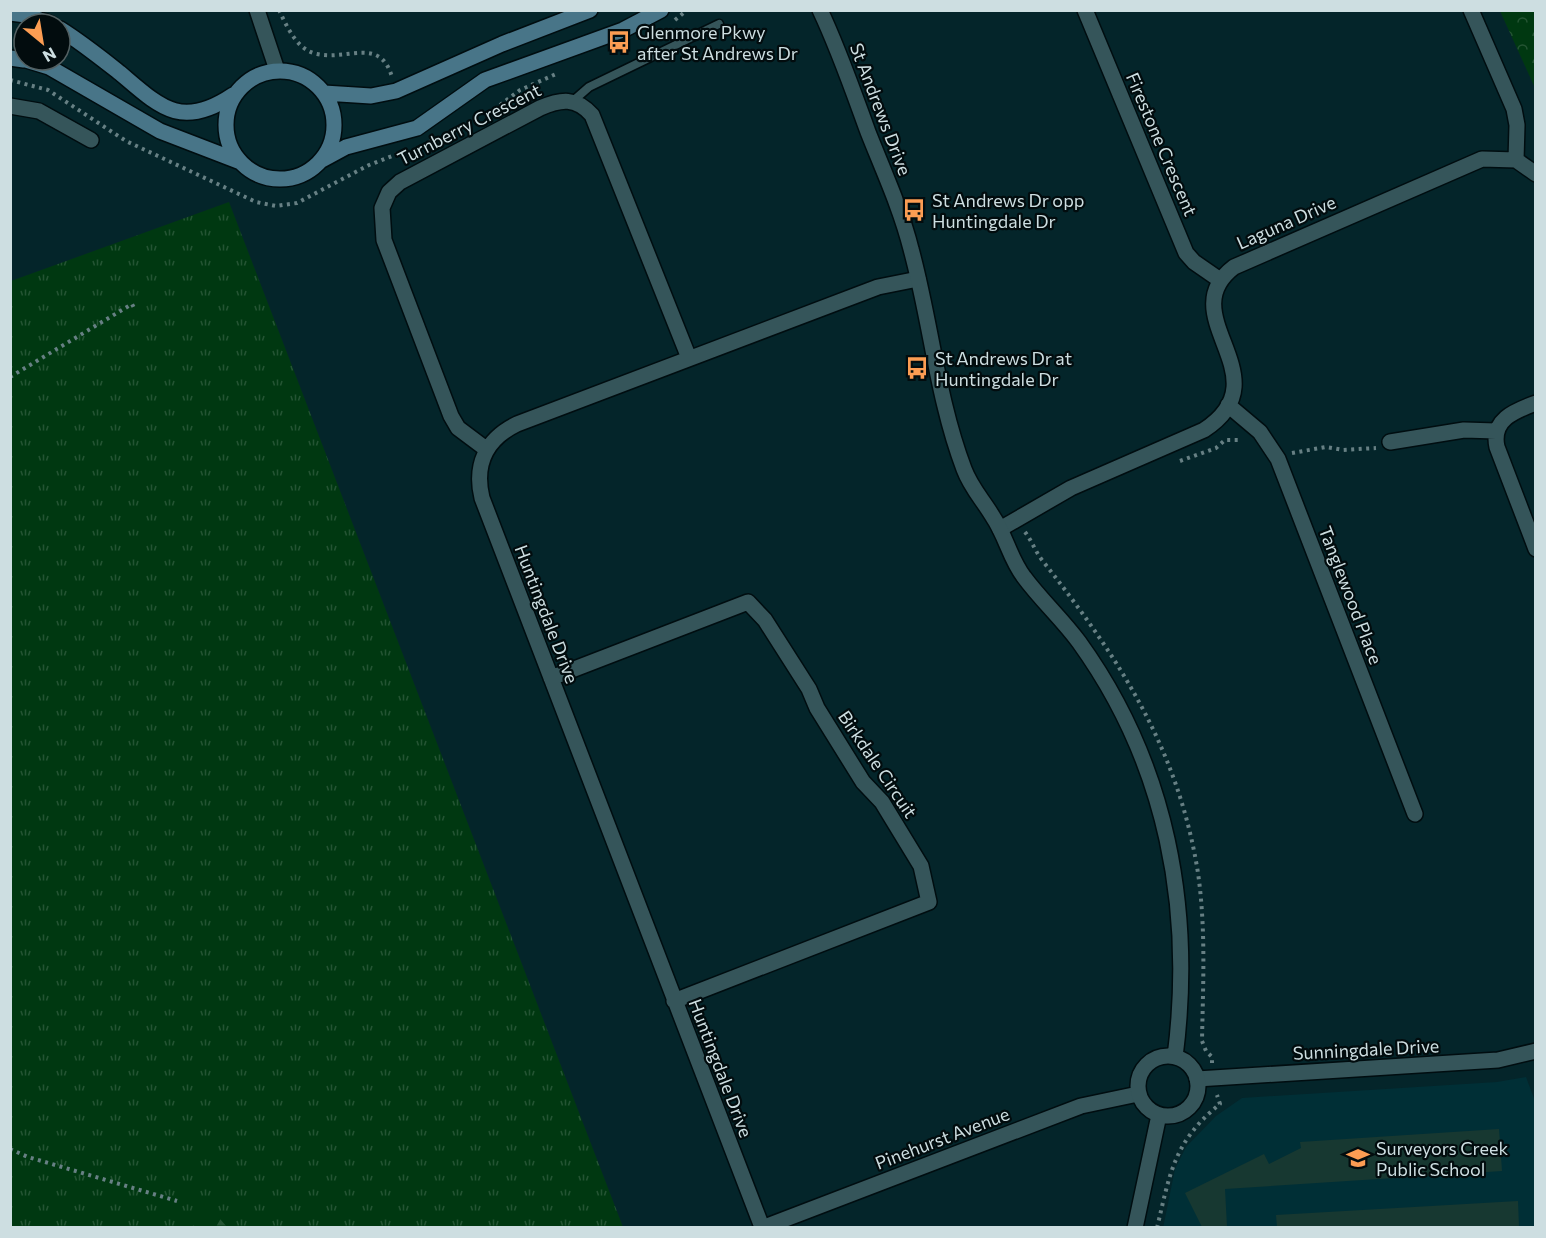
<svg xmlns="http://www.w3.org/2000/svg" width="1546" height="1238" font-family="Commissioner,sans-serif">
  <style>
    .built { fill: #002f36 }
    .grass { fill: url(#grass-tufts) }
    .forest { fill: url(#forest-firs) }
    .park { fill: url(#park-crowns) }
    .building { fill: #173831 }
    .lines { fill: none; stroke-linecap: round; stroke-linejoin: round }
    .service-casing { stroke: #000d10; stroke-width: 11 }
    .minor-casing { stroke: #000d10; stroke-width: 18 }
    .tertiary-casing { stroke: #000d10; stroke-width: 18 }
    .secondary-casing { stroke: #000d10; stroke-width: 18 }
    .path { stroke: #678084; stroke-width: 4; stroke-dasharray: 3 4.5; stroke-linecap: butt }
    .service { stroke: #35555a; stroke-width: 8 }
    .minor { stroke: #35555a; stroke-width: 15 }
    .tertiary { stroke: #35555a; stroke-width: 15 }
    .secondary { stroke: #487588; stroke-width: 15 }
    .labels { text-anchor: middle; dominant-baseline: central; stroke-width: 4.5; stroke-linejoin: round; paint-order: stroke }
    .poi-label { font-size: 18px; fill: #cddee1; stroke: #020c0e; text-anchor: start }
    .street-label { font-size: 18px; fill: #cddee1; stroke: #020c0e }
  </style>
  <defs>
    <pattern id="grass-tufts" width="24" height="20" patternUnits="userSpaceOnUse" patternTransform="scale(1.5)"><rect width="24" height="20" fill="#003811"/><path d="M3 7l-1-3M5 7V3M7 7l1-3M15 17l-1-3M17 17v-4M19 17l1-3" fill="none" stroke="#245433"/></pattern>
    <pattern id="forest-firs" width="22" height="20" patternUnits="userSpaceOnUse" patternTransform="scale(1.5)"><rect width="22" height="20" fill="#003811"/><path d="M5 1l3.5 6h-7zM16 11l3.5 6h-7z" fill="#245433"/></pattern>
    <pattern id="park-crowns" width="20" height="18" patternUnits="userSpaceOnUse" patternTransform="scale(1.5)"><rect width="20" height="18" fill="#003811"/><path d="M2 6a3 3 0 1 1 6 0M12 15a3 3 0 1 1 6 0" fill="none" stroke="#245433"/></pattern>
  </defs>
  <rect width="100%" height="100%" fill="#04252a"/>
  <path class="built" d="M 1526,1077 L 1535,1101 L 1535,1227 L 1163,1228 L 1175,1169 L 1186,1147 L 1216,1116 L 1242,1098 L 1497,1082 Z"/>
  <path class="grass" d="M 229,202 L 623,1227 L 11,1228 L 11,281 Z"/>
  <path class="forest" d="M 213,1211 L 227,1227 L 191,1227 Z"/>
  <path class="park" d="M 1500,11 L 1535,11 L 1535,88 Z"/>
  <path class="building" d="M 1499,1129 L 1502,1171 L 1225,1189 L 1227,1227 L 1202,1227 L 1185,1193 L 1264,1154 L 1269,1164 L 1301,1148 L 1300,1142 Z
    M 1518,1201 L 1519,1227 L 1277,1227 L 1276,1215 Z"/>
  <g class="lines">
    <g class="service-casing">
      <path id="service" d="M 573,101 L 589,87 L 719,24"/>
    </g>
    <g class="minor-casing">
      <path id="minor" d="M 1085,10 L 1186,253 L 1194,262 L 1220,280
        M 1471,10 L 1514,109 L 1517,125 L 1516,160
        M 10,106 L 39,111 L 91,140
        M 1536,403 C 1514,411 1491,420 1497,447 L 1536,549
        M 1228,405 L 1260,432 L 1278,459 L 1415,814
        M 1390,442 L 1464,430 L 1496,431
        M 486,449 L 458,428 L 451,416 L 384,240 L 382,208 L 389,192 L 400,182 L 540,108 C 561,99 576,97 592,115 L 689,358
        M 1000,529 L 1071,488 L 1204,430 C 1285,377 1170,316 1234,267 L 1482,159 L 1516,160 L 1536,174
        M 551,678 L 748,602 L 765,620 L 809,689 L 817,708 L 863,782 L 882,802 L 921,866 L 929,902 L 674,1001
        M 1197,1079 L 1498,1060 L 1536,1051
        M 762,1227 L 482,498 C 474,465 486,439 517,424 L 878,287 L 918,279
        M 762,1228 L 1081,1106 L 1138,1094"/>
    </g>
    <g class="tertiary-casing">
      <path id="tertiary" d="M 257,10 L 277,70
        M 820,10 C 839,50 853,91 868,132 C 883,170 901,209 911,249 C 931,322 937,398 964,469 C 971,488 983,500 993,517 C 1006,536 1010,559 1024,577 C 1041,600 1062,619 1079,642 C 1167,764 1194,909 1175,1057
        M1138 1086a30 30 0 1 1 60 0a30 30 0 1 1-60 0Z
        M 1135,1228 L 1159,1115"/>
    </g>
    <g class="secondary-casing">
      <path id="secondary" d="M 10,13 L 26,15 L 51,24
        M 60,29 C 81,42 101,58 120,73 C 160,107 181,130 233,95
        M 10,58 L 24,60
        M 26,60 L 49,67 L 160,131 L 238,161
        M226 125a54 54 0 1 1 108 0a54 54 0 1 1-108 0Z
        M 324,93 L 371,96 L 396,91 L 502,44 L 590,10
        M 322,160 L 346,147 L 417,128 L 485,80 L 623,30 L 661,10"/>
    </g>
    <path class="path" d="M 279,10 C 287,27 297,50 317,54 C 347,61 380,36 392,77
      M 675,20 L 687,10
      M 10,80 L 48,90 L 126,141 L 256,202 L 276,206 L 297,203 L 369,165 L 405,151
      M 488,114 L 520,90 L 556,74
      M 429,142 L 450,134
      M 10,377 L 132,304 L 134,308
      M 1292,453 L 1326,447 L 1343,450 L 1376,448
      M 1180,461 L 1216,448 L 1225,440 L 1241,440
      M 1025,532 C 1032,541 1035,551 1042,560 C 1118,657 1178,747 1198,873 C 1206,929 1203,985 1202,1041 L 1206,1051 L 1212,1057 L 1212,1063
      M 10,1149 L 28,1157 L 177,1201
      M 1157,1228 C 1170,1173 1174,1141 1220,1104 L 1217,1095"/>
    <use href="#service" class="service"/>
    <use href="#minor" class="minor"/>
    <use href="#tertiary" class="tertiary"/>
    <use href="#secondary" class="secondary"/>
  </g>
  <defs>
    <g id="bus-bare" transform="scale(1.8)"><path d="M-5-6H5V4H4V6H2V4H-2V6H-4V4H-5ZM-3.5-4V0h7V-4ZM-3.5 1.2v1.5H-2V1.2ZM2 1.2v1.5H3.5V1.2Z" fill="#fc9d53" stroke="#020c0e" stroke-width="2.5" paint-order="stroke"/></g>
    <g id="school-bare" transform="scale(1.8)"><path d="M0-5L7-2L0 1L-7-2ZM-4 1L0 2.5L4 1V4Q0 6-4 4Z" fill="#fc9d53" stroke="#020c0e" stroke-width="2.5" paint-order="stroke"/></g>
  </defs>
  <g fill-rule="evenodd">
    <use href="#bus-bare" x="619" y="42"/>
    <use href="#bus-bare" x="914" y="210"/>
    <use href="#bus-bare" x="917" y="368"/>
    <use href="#school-bare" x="1358" y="1158"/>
  </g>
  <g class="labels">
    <g class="poi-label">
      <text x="637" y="32">Glenmore Pkwy<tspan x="637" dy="21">after St Andrews Dr</tspan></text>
      <text x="932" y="200">St Andrews Dr opp<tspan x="932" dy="21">Huntingdale Dr</tspan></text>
      <text x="935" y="358">St Andrews Dr at<tspan x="935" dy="21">Huntingdale Dr</tspan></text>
      <text x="1376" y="1148">Surveyors Creek<tspan x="1376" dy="21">Public School</tspan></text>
    </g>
    <g class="street-label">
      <text transform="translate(881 109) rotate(69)">St Andrews Drive</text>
      <text transform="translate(469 124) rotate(-27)">Turnberry Crescent</text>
      <text transform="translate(1162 144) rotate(67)">Firestone Crescent</text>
      <text transform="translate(1286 222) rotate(-24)">Laguna Drive</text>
      <text transform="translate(1351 595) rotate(69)">Tanglewood Place</text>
      <text transform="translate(547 614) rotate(69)">Huntingdale Drive</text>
      <text transform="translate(878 764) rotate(56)">Birkdale Circuit</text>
      <text transform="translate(1366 1049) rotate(-3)">Sunningdale Drive</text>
      <text transform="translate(721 1068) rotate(69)">Huntingdale Drive</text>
      <text transform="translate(942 1138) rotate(-21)">Pinehurst Avenue</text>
    </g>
  </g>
  <rect width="1546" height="1238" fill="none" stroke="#cddee1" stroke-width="24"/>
  <g transform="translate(42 42) rotate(150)"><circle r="28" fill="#020c0e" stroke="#536062" stroke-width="1.5"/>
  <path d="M0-4.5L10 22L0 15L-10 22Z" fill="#fc9d53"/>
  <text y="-9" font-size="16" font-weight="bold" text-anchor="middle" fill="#cddee1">N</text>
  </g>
</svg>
